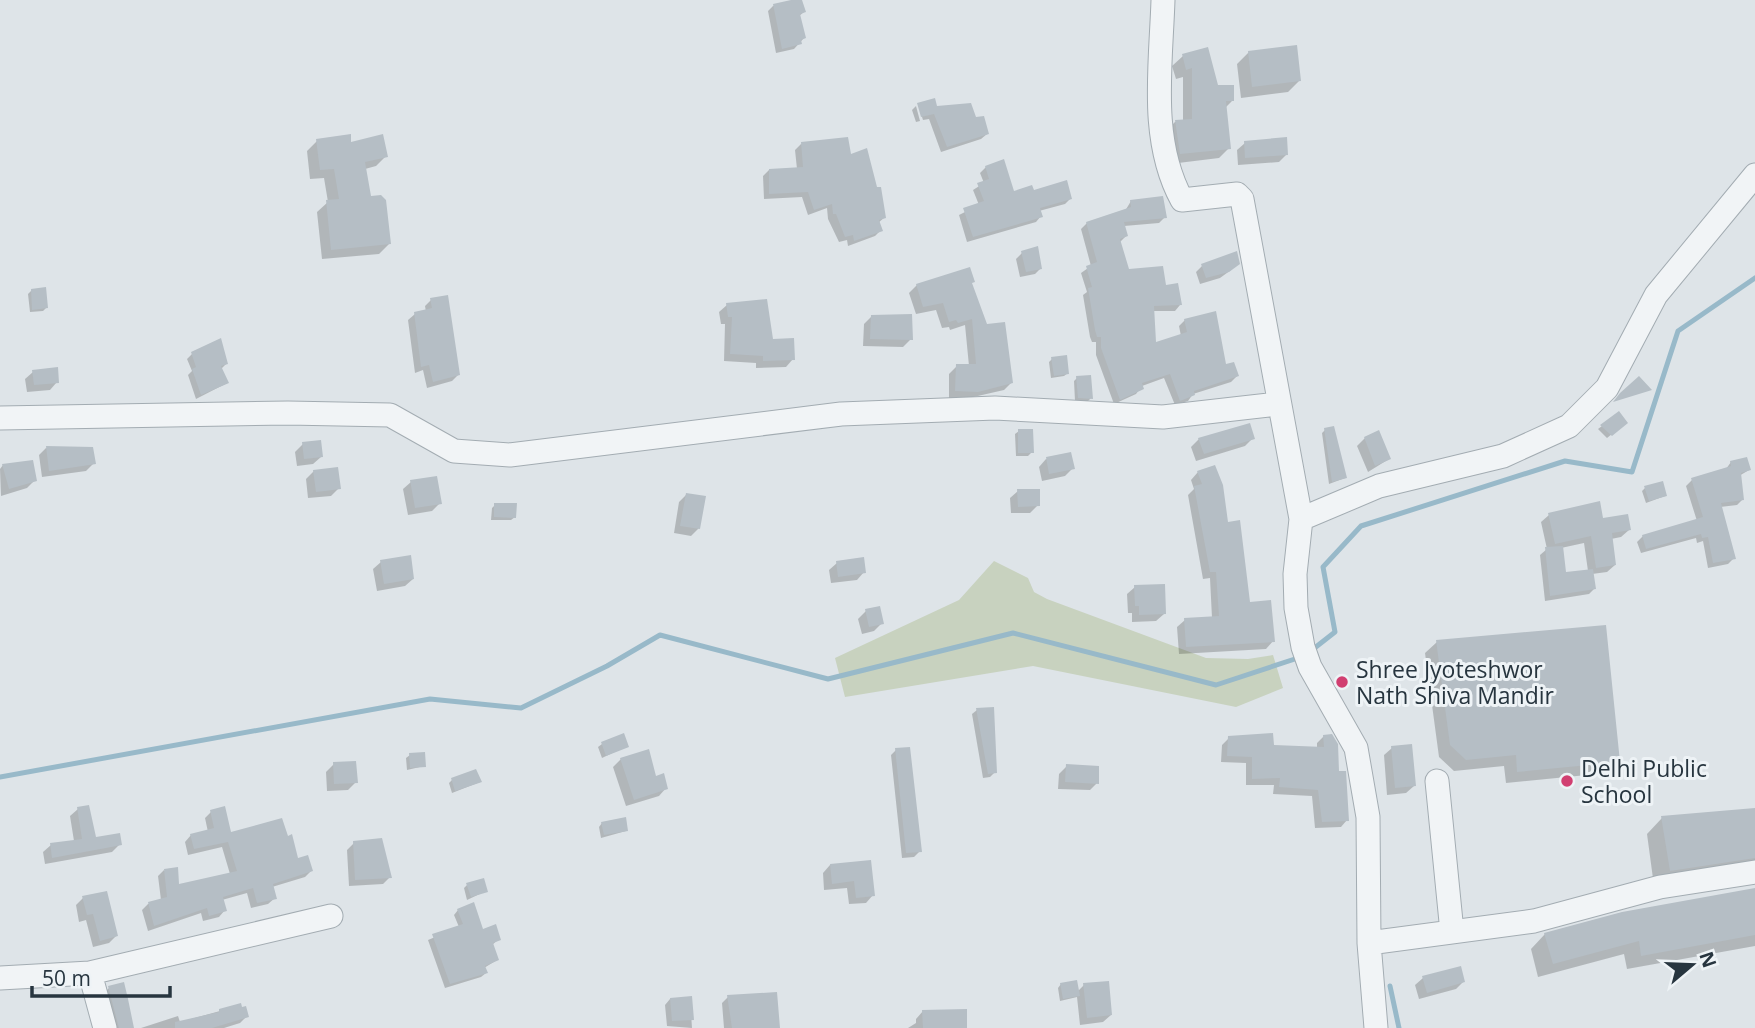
<svg xmlns="http://www.w3.org/2000/svg" width="1755" height="1028" font-family="'Open Sans',sans-serif">
  <style>
    .green { fill: #c8d2bf }
    .shadow { fill: #0003; fill-rule: evenodd }
    .lines { fill: none; stroke-linecap: round; stroke-linejoin: round }
    .stream { stroke: #98b9c9; stroke-width: 5 }
    .building { fill: #b5bec5 }
    .minor-casing { stroke: #a3acb2; stroke-width: 25 }
    .minor { stroke: #f1f4f6; stroke-width: 23 }
    .poi-dot { fill: #d13f71; stroke: #eef3f6; stroke-width: 2.5 }
    .labels { text-anchor: middle; dominant-baseline: central; stroke-width: 6; stroke-linejoin: round; paint-order: stroke }
    .poi-label { font-size: 23px; fill: #27353f; stroke: #eef3f6; text-anchor: start }
  </style>
  <rect width="100%" height="100%" fill="#dee4e8"/>
  <path class="green" d="M 994,561 L 1028,578 L 1034,592 L 1047,599 L 1206,658 L 1248,659 L 1273,655 L 1283,688 L 1236,707 L 1033,666 L 845,697 L 835,658 L 959,600 Z"/>
  <path class="shadow" d="M 800,0 L 804,12 L 799,16 L 804,38 L 794,49 L 776,53 L 768,11 L 773,6 Z
    M 1249,52 L 1299,81 L 1288,92 L 1241,98 L 1237,64 Z
    M 1183,56 L 1232,101 L 1225,108 L 1229,148 L 1219,158 L 1170,164 L 1165,132 L 1175,122 L 1183,121 L 1183,77 L 1176,79 L 1172,66 Z
    M 918,104 L 975,119 L 987,134 L 981,139 L 941,152 L 929,119 L 923,120 Z
    M 916,106 L 920,121 L 916,122 L 912,110 Z
    M 317,141 L 386,156 L 376,166 L 365,169 L 369,197 L 389,244 L 379,254 L 322,259 L 317,212 L 328,202 L 324,178 L 310,179 L 307,151 Z
    M 1245,143 L 1287,154 L 1279,162 L 1238,165 L 1237,150 Z
    M 801,144 L 849,157 L 885,217 L 878,223 L 881,230 L 875,236 L 848,246 L 847,240 L 839,242 L 828,219 L 827,208 L 808,215 L 802,197 L 764,199 L 763,176 L 769,170 L 797,169 L 795,150 Z
    M 986,167 L 1013,193 L 1033,192 L 1070,199 L 1065,204 L 1039,211 L 1041,216 L 1036,222 L 967,242 L 959,215 L 979,205 L 973,190 L 984,183 L 980,173 Z
    M 1131,201 L 1165,217 L 1159,223 L 1124,226 L 1126,236 L 1120,242 L 1127,270 L 1165,287 L 1180,305 L 1175,311 L 1153,311 L 1154,344 L 1181,336 L 1179,326 L 1185,320 L 1224,367 L 1237,376 L 1231,382 L 1193,394 L 1188,401 L 1175,405 L 1164,378 L 1142,386 L 1136,394 L 1114,404 L 1096,355 L 1096,342 L 1092,342 L 1090,337 L 1083,295 L 1087,292 L 1081,273 L 1091,266 L 1081,229 L 1087,223 L 1125,211 Z
    M 1022,253 L 1041,268 L 1035,274 L 1020,277 L 1016,259 Z
    M 1202,266 L 1231,270 L 1220,278 L 1200,284 L 1196,272 Z
    M 917,285 L 986,326 L 1011,383 L 1004,390 L 969,398 L 949,398 L 949,374 L 957,366 L 969,366 L 965,325 L 950,330 L 949,327 L 942,328 L 936,310 L 916,314 L 909,293 Z
    M 32,290 L 46,308 L 43,311 L 30,312 L 28,294 Z
    M 431,300 L 458,375 L 452,381 L 427,388 L 423,370 L 415,373 L 408,320 L 415,314 L 426,312 L 425,306 Z
    M 727,305 L 793,359 L 786,367 L 756,368 L 756,363 L 724,361 L 725,324 L 721,324 L 719,312 Z
    M 872,316 L 911,339 L 903,347 L 863,346 L 864,324 Z
    M 192,354 L 227,363 L 221,369 L 227,383 L 196,399 L 188,375 L 192,371 L 187,359 Z
    M 1052,359 L 1068,373 L 1064,376 L 1051,378 L 1049,362 Z
    M 33,372 L 57,382 L 50,390 L 27,392 L 25,379 Z
    M 1077,378 L 1091,398 L 1088,401 L 1075,401 L 1074,381 Z
    M 1618,414 L 1622,426 L 1607,438 L 1598,429 Z
    M 1325,430 L 1345,478 L 1329,484 L 1322,433 Z
    M 1019,431 L 1032,452 L 1028,456 L 1016,456 L 1015,434 Z
    M 1253,438 L 1245,446 L 1196,461 L 1191,447 L 1199,439 Z
    M 1365,438 L 1389,459 L 1368,472 L 1357,446 Z
    M 303,444 L 321,457 L 313,464 L 297,466 L 295,452 Z
    M 46,448 L 94,463 L 86,471 L 42,477 L 39,455 Z
    M 1046,459 L 1073,468 L 1065,476 L 1042,481 L 1039,467 Z
    M 1731,462 L 1749,470 L 1739,476 L 1743,499 L 1737,505 L 1720,507 L 1734,558 L 1728,564 L 1708,568 L 1703,541 L 1697,543 L 1696,538 L 1641,553 L 1637,542 L 1643,536 L 1697,521 L 1686,486 L 1692,480 L 1726,469 Z
    M 3,465 L 35,480 L 27,488 L 1,496 L 0,469 Z
    M 314,471 L 339,488 L 331,496 L 308,498 L 306,479 Z
    M 1198,472 L 1226,524 L 1248,604 L 1273,641 L 1266,649 L 1179,654 L 1177,627 L 1185,620 L 1212,618 L 1210,578 L 1203,579 L 1188,495 L 1194,489 L 1191,480 Z
    M 411,482 L 440,503 L 432,511 L 408,515 L 403,489 Z
    M 1645,488 L 1665,496 L 1646,503 L 1642,491 Z
    M 1018,491 L 1038,505 L 1030,513 L 1011,513 L 1010,498 Z
    M 686,495 L 699,528 L 691,536 L 674,533 L 679,502 Z
    M 495,505 L 515,517 L 511,520 L 491,520 L 492,508 Z
    M 1549,515 L 1601,520 L 1629,530 L 1621,537 L 1611,539 L 1615,565 L 1607,572 L 1592,574 L 1594,589 L 1589,594 L 1545,601 L 1540,555 L 1547,549 L 1541,522 ZM 1584,543 L 1588,571 L 1564,574 L 1561,548 Z
    M 381,562 L 413,579 L 405,586 L 377,591 L 373,569 Z
    M 837,563 L 864,572 L 857,580 L 831,583 L 829,570 Z
    M 1135,587 L 1164,614 L 1156,621 L 1132,622 L 1132,613 L 1128,613 L 1127,594 Z
    M 866,611 L 882,623 L 874,631 L 862,634 L 858,619 Z
    M 1437,642 L 1618,761 L 1607,773 L 1506,783 L 1504,766 L 1454,771 L 1439,757 L 1425,653 Z
    M 977,710 L 995,772 L 990,777 L 983,778 L 972,714 Z
    M 1324,736 L 1337,773 L 1347,820 L 1341,827 L 1315,828 L 1312,796 L 1273,794 L 1274,785 L 1246,785 L 1246,763 L 1221,762 L 1222,745 L 1229,738 L 1272,746 L 1317,749 L 1317,743 Z
    M 602,744 L 627,746 L 602,758 L 598,747 Z
    M 1392,748 L 1414,786 L 1406,793 L 1387,795 L 1384,755 Z
    M 896,750 L 920,851 L 914,857 L 902,858 L 891,755 Z
    M 410,755 L 424,766 L 407,770 L 406,758 Z
    M 621,759 L 655,778 L 666,788 L 659,796 L 626,806 L 613,767 Z
    M 334,764 L 356,782 L 348,790 L 327,791 L 326,772 Z
    M 1067,766 L 1097,783 L 1090,790 L 1058,789 L 1059,774 Z
    M 452,780 L 480,782 L 452,793 L 449,783 Z
    M 78,809 L 95,839 L 120,844 L 112,852 L 45,864 L 43,852 L 51,845 L 74,841 L 70,816 Z
    M 1755,809 L 1755,871 L 1654,886 L 1647,834 L 1662,818 Z
    M 211,812 L 230,834 L 297,861 L 311,871 L 305,877 L 272,887 L 275,898 L 268,904 L 251,908 L 247,893 L 222,900 L 225,910 L 219,917 L 203,921 L 201,913 L 148,931 L 142,910 L 148,904 L 161,900 L 158,876 L 164,870 L 178,886 L 230,874 L 222,847 L 188,855 L 185,842 L 191,835 L 208,832 L 205,818 Z
    M 602,823 L 626,831 L 601,838 L 599,827 Z
    M 354,843 L 390,877 L 383,884 L 349,886 L 347,850 Z
    M 870,862 L 873,895 L 866,903 L 849,904 L 847,888 L 824,890 L 823,873 L 830,865 Z
    M 467,885 L 486,891 L 467,900 L 464,888 Z
    M 1755,890 L 1755,946 L 1627,969 L 1624,954 L 1538,977 L 1531,949 L 1545,934 Z
    M 83,898 L 116,936 L 109,943 L 93,947 L 86,920 L 79,922 L 76,905 Z
    M 458,910 L 482,931 L 499,939 L 492,945 L 497,960 L 484,968 L 486,973 L 481,977 L 445,988 L 428,940 L 459,927 L 454,915 Z
    M 1423,978 L 1463,982 L 1456,989 L 1419,999 L 1415,985 Z
    M 1061,984 L 1077,992 L 1084,985 L 1111,1015 L 1103,1022 L 1080,1025 L 1077,997 L 1060,1001 L 1058,988 Z
    M 109,988 L 132,1028 L 110,1028 L 102,995 Z
    M 729,996 L 779,1028 L 724,1028 L 722,1003 Z
    M 690,998 L 692,1028 L 667,1026 L 665,1005 L 670,999 Z
    M 220,1011 L 247,1016 L 240,1023 L 224,1028 L 141,1028 L 178,1016 L 180,1022 Z
    M 923,1011 L 965,1028 L 908,1028 L 916,1023 L 916,1019 Z"/>
  <g class="lines">
    <path class="stream" d="M 1312,650 L 1335,632 L 1323,567 L 1361,526 L 1565,461 L 1632,472 L 1678,331 L 1755,278
      M 0,777 L 430,699 L 521,708 L 607,666 L 660,635 L 828,679 L 1013,633 L 1216,685 L 1301,657
      M 1390,986 L 1399,1028"/>
  </g>
  <path class="building" d="M 791,0 L 802,0 L 806,12 L 800,14 L 806,38 L 801,40 L 802,44 L 782,49 L 773,4 Z
    M 1297,45 L 1301,81 L 1252,87 L 1248,51 Z
    M 1208,47 L 1218,85 L 1234,85 L 1234,101 L 1226,101 L 1231,149 L 1180,154 L 1175,120 L 1192,119 L 1192,68 L 1186,70 L 1182,54 Z
    M 935,98 L 937,106 L 971,103 L 976,117 L 984,116 L 989,134 L 947,147 L 934,114 L 921,117 L 917,103 Z
    M 351,134 L 351,142 L 383,134 L 388,157 L 365,162 L 371,196 L 381,195 L 386,200 L 391,244 L 331,250 L 326,200 L 339,199 L 334,169 L 320,170 L 316,139 Z
    M 848,137 L 851,154 L 867,148 L 877,187 L 881,187 L 886,218 L 879,220 L 883,231 L 854,241 L 853,235 L 845,237 L 836,214 L 833,214 L 832,204 L 814,210 L 808,192 L 769,194 L 769,169 L 803,167 L 801,142 Z
    M 1287,137 L 1288,155 L 1245,158 L 1244,141 Z
    M 1004,159 L 1014,191 L 1032,185 L 1034,190 L 1067,180 L 1072,199 L 1040,208 L 1043,217 L 973,237 L 963,208 L 984,201 L 977,183 L 989,179 L 985,166 Z
    M 1163,196 L 1167,218 L 1124,222 L 1128,236 L 1120,239 L 1129,269 L 1163,266 L 1166,285 L 1178,283 L 1182,305 L 1154,306 L 1156,342 L 1187,332 L 1184,319 L 1216,311 L 1226,364 L 1234,362 L 1239,376 L 1194,391 L 1195,395 L 1180,401 L 1170,374 L 1142,383 L 1144,389 L 1120,400 L 1101,348 L 1101,337 L 1097,337 L 1095,330 L 1088,288 L 1092,287 L 1086,266 L 1097,262 L 1086,222 L 1131,207 L 1130,200 Z
    M 1038,246 L 1042,269 L 1026,272 L 1021,251 Z
    M 1237,251 L 1240,264 L 1229,272 L 1206,278 L 1201,264 Z
    M 970,267 L 975,282 L 972,283 L 987,324 L 1005,322 L 1013,383 L 978,392 L 955,391 L 956,364 L 976,364 L 972,319 L 958,323 L 956,320 L 949,322 L 943,303 L 923,307 L 916,284 Z
    M 46,287 L 48,308 L 32,310 L 31,289 Z
    M 448,295 L 460,375 L 433,382 L 429,365 L 421,367 L 414,312 L 432,308 L 430,298 Z
    M 767,299 L 773,339 L 794,338 L 795,360 L 763,361 L 763,356 L 730,354 L 732,317 L 728,317 L 726,303 Z
    M 912,314 L 913,340 L 870,339 L 871,315 Z
    M 221,338 L 228,364 L 221,366 L 229,383 L 201,395 L 192,369 L 196,367 L 191,352 Z
    M 1067,355 L 1069,374 L 1054,376 L 1051,357 Z
    M 58,367 L 59,383 L 34,385 L 32,370 Z
    M 1091,375 L 1093,399 L 1078,398 L 1076,376 Z
    M 1639,376 L 1652,390 L 1613,402 L 1620,393 Z
    M 1619,411 L 1628,423 L 1612,436 L 1600,425 Z
    M 1250,423 L 1255,439 L 1204,454 L 1198,438 Z
    M 1334,426 L 1347,478 L 1332,482 L 1324,428 Z
    M 1018,429 L 1033,429 L 1034,453 L 1018,453 Z
    M 1379,430 L 1391,459 L 1375,466 L 1364,437 Z
    M 321,440 L 323,457 L 304,459 L 302,442 Z
    M 46,446 L 93,447 L 96,464 L 49,471 Z
    M 1071,452 L 1075,469 L 1049,474 L 1046,457 Z
    M 1747,457 L 1751,470 L 1741,473 L 1744,500 L 1721,503 L 1736,559 L 1713,563 L 1708,537 L 1702,538 L 1701,534 L 1646,549 L 1642,535 L 1703,517 L 1691,478 L 1731,466 L 1730,461 Z
    M 33,460 L 37,481 L 9,489 L 2,464 Z
    M 1215,465 L 1223,485 L 1228,522 L 1240,520 L 1250,602 L 1271,600 L 1275,642 L 1186,647 L 1184,618 L 1219,616 L 1216,572 L 1210,572 L 1194,486 L 1202,484 L 1197,471 Z
    M 338,467 L 341,489 L 316,492 L 313,470 Z
    M 437,476 L 442,504 L 415,508 L 410,480 Z
    M 1663,481 L 1667,496 L 1649,501 L 1644,486 Z
    M 1017,489 L 1040,489 L 1040,506 L 1018,507 Z
    M 686,493 L 706,496 L 700,529 L 680,526 Z
    M 1600,501 L 1603,518 L 1628,514 L 1631,530 L 1612,533 L 1616,565 L 1596,568 L 1591,536 L 1555,544 L 1548,513 Z
    M 494,503 L 517,503 L 516,518 L 494,517 Z
    M 1563,546 L 1566,572 L 1593,569 L 1596,589 L 1550,596 L 1545,547 Z
    M 411,555 L 414,579 L 384,584 L 380,560 Z
    M 864,557 L 866,573 L 838,577 L 836,561 Z
    M 1165,584 L 1166,614 L 1139,615 L 1139,606 L 1135,606 L 1134,585 Z
    M 880,606 L 884,624 L 869,627 L 865,609 Z
    M 1606,625 L 1620,762 L 1517,772 L 1516,755 L 1466,760 L 1450,745 L 1436,640 Z
    M 994,707 L 997,773 L 988,774 L 976,708 Z
    M 624,733 L 629,747 L 606,756 L 601,742 Z
    M 1273,733 L 1274,745 L 1324,747 L 1323,735 L 1332,734 L 1338,744 L 1339,771 L 1346,771 L 1349,821 L 1322,822 L 1318,790 L 1279,787 L 1280,778 L 1252,779 L 1252,757 L 1227,756 L 1228,736 Z
    M 1412,744 L 1416,786 L 1395,788 L 1391,746 Z
    M 910,747 L 922,852 L 906,853 L 895,748 Z
    M 649,749 L 656,776 L 664,773 L 668,789 L 634,800 L 620,758 Z
    M 425,752 L 426,767 L 410,768 L 409,753 Z
    M 356,761 L 358,783 L 334,784 L 333,762 Z
    M 1066,764 L 1099,766 L 1099,784 L 1065,782 Z
    M 476,769 L 482,782 L 455,791 L 451,778 Z
    M 89,805 L 96,837 L 120,833 L 122,845 L 52,858 L 50,843 L 82,839 L 77,807 Z
    M 225,806 L 231,832 L 282,818 L 288,836 L 292,834 L 298,858 L 308,855 L 313,871 L 273,884 L 277,899 L 257,903 L 253,888 L 223,897 L 227,911 L 209,916 L 207,908 L 154,926 L 148,902 L 167,897 L 164,869 L 178,867 L 179,884 L 237,871 L 228,842 L 194,849 L 190,834 L 214,828 L 210,810 Z
    M 1755,808 L 1755,858 L 1670,871 L 1661,816 Z
    M 626,817 L 628,831 L 604,835 L 601,822 Z
    M 382,838 L 392,878 L 355,880 L 353,841 Z
    M 871,860 L 875,896 L 856,898 L 854,881 L 832,884 L 830,864 Z
    M 484,878 L 488,892 L 471,897 L 466,883 Z
    M 1755,888 L 1755,935 L 1641,956 L 1639,941 L 1553,964 L 1544,933 L 1622,912 Z
    M 107,891 L 118,936 L 100,941 L 93,914 L 87,915 L 82,896 Z
    M 474,902 L 483,929 L 496,924 L 501,940 L 493,943 L 499,960 L 485,966 L 488,973 L 450,984 L 432,934 L 463,924 L 457,909 Z
    M 1461,966 L 1465,982 L 1427,993 L 1422,976 Z
    M 1077,980 L 1080,996 L 1063,999 L 1060,983 Z
    M 1109,981 L 1112,1015 L 1087,1018 L 1083,983 Z
    M 124,982 L 128,999 L 134,1028 L 119,1028 L 108,986 Z
    M 777,992 L 780,1028 L 732,1028 L 727,995 Z
    M 692,996 L 694,1020 L 672,1021 L 670,998 Z
    M 241,1003 L 242,1007 L 246,1006 L 249,1017 L 212,1028 L 175,1028 L 175,1022 L 219,1012 L 219,1009 Z
    M 967,1009 L 967,1028 L 923,1028 L 922,1010 Z"/>
  <g class="lines">
    <g class="minor-casing">
      <path id="minor" d="M 1163,0 C 1161,65 1149,140 1182,200 L 1237,194 L 1242,199 L 1301,519 L 1295,574 L 1296,608 L 1303,647 L 1310,667 L 1356,748 L 1368,817 L 1369,943 L 1376,1028
        M 0,418 L 288,413 L 390,415 L 454,451 L 510,455 L 841,414 L 995,408 L 1163,417 L 1278,404
        M 1301,519 L 1379,486 L 1503,456 L 1569,426 L 1607,388 L 1656,295 L 1755,175
        M 1437,781 L 1452,932
        M 1369,943 L 1534,921 L 1660,887 L 1755,872
        M 90,973 L 105,1028
        M 0,978 L 90,973 L 331,916"/>
    </g>
    <use href="#minor" class="minor"/>
  </g>
  <g class="poi-dot">
    <circle cx="1342" cy="682" r="7"/>
    <circle cx="1567" cy="781" r="7"/>
  </g>
  <g class="labels">
    <g class="poi-label">
      <text x="1356" y="669">Shree Jyoteshwor<tspan x="1356" dy="26">Nath Shiva Mandir</tspan></text>
      <text x="1581" y="768">Delhi Public<tspan x="1581" dy="26">School</tspan></text>
    </g>
  </g>
  <g transform="translate(1692 965) rotate(71)" stroke="#eef3f6" stroke-width="5" paint-order="stroke">
  <path d="M0-5L12 26L0 18L-12 26Z" fill="#27353f"/>
  <text y="-10" font-size="19" font-weight="bold" text-anchor="middle" fill="#27353f">N</text>
  </g>
  <path d="M32 986v10h138v-10" fill="none" stroke="#27353f" stroke-width="3.5"/>
  <text x="42" y="986" font-size="21" fill="#27353f" stroke="#eef3f6" stroke-width="5" paint-order="stroke">50 m</text>
</svg>
